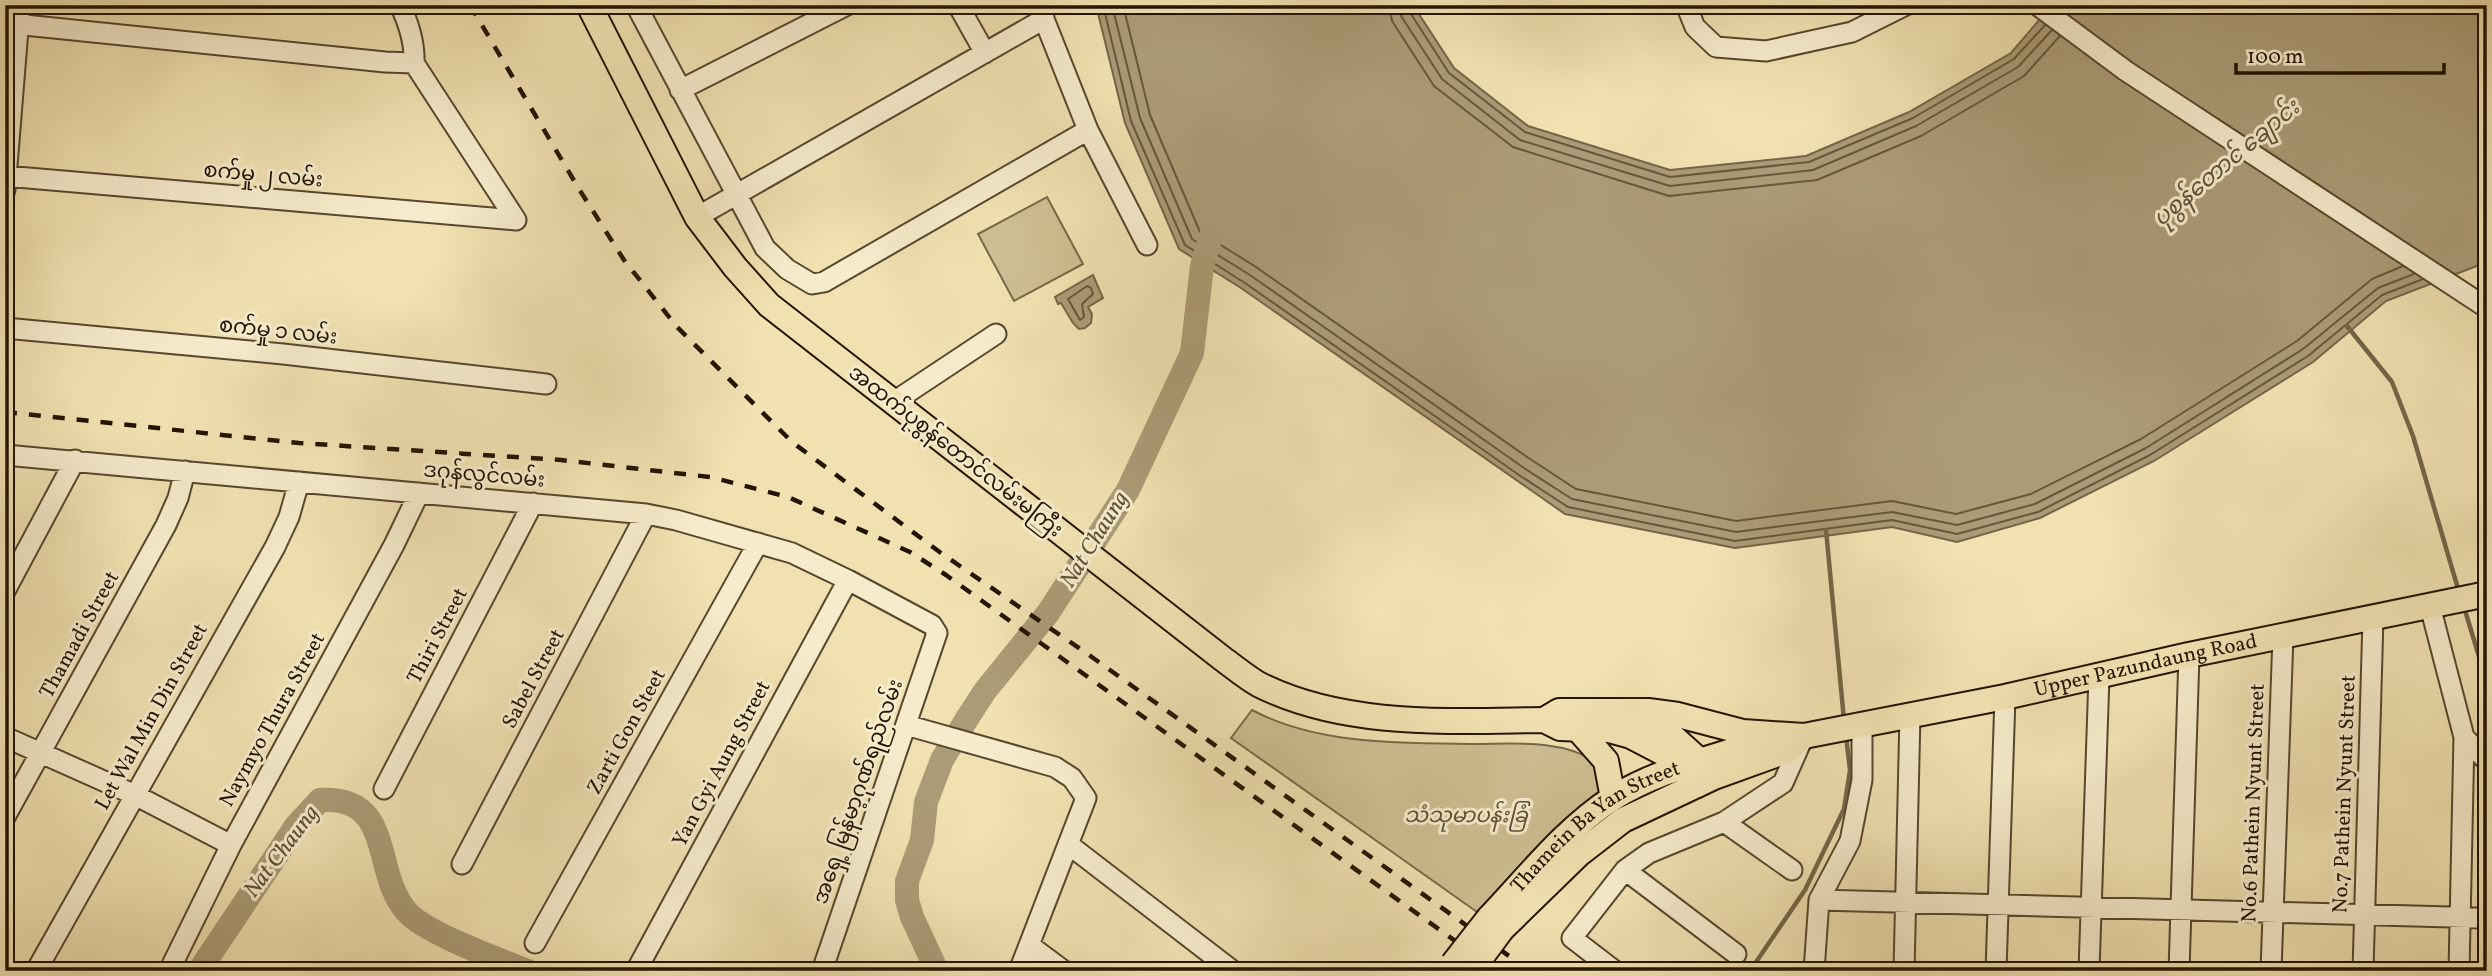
<svg xmlns="http://www.w3.org/2000/svg" width="2492" height="976" font-family="Vollkorn,'Noto Sans Myanmar',serif">
  <style>
    .green { fill: #cebe93; stroke: #78694b; stroke-width: 2 }
    .water { fill: #ab9b76; stroke: #746548; stroke-width: 2 }
    .lines { fill: none; stroke-linecap: round; stroke-linejoin: round }
    .shore { stroke: #66583c; stroke-width: 2 }
    .stream { stroke: #746548; stroke-width: 4.5 }
    .river { stroke: #ab9b76; stroke-width: 24 }
    .minor-casing { stroke: #56472e; stroke-width: 23 }
    .major-casing { stroke: #221403; stroke-width: 28 }
    .minor { stroke: #f6eccc; stroke-width: 19 }
    .major { stroke: #f1e1b1; stroke-width: 24 }
    .rail { stroke: #221403; stroke-width: 4.5; stroke-dasharray: 12 12; stroke-linecap: butt }
    .major-bridge-casing { stroke: #221403; stroke-width: 28; stroke-linecap: butt }
    .major-bridge { stroke: #f1e1b1; stroke-width: 24 }
    .labels { text-anchor: middle; dominant-baseline: central; stroke-width: 6; stroke-linejoin: round; paint-order: stroke }
    .street-label { font-size: 21px; fill: #221403; stroke: #f6eccc }
    .park-label { font-size: 21px; font-style: italic; fill: #5e5035; stroke: #f6eccc }
    .water-label { font-size: 23px; font-style: italic; fill: #605137; stroke: #f6eccc }
  </style>
  <rect width="100%" height="100%" fill="#f1e1b1"/>
  <filter id="stains"><feTurbulence type="fractalNoise" baseFrequency=".00286" numOctaves="4"/><feColorMatrix values="0 0 0 0 .2 0 0 0 0 .09 0 0 0 0 .02 0 0 0 .5 -.17"/></filter>
  <radialGradient id="worn" r=".72"><stop offset=".6" stop-color="#630" stop-opacity="0"/><stop offset="1" stop-color="#630" stop-opacity=".3"/></radialGradient>
  <path class="green" d="M 1047,197 L 1083,264 L 1014,301 L 978,234 Z
    M 1252,710 C 1318,745 1401,743 1474,744 C 1514,744 1560,739 1595,761 L 1601,790 L 1532,852 L 1477,912 L 1231,738 Z"/>
  <path class="water" d="M 1096,5 L 1413,5 L 1454,68 L 1528,126 L 1670,170 L 1806,156 L 1909,112 L 2011,53 L 2052,5 L 2487,5 L 2487,262 L 2386,301 L 2313,362 L 2154,461 L 2040,518 L 1957,542 L 1892,527 L 1735,548 L 1565,514 L 1241,288 L 1179,249 L 1125,123 Z
    M 1093,275 L 1103,298 L 1088,307 L 1092,314 L 1091,323 L 1085,328 L 1079,329 L 1073,323 L 1061,303 L 1058,304 L 1055,297 Z"/>
  <g class="lines">
    <path class="shore" d="M 1103,5 L 1131,121 L 1185,245 L 1245,283 L 1519,475 L 1568,507 L 1735,541 L 1892,520 L 1957,534 L 2038,512 L 2150,455 L 2308,356 L 2382,295 L 2423,279
      M 1112,5 L 1140,118 L 1192,239 L 1250,275 L 1524,468 L 1572,499 L 1736,532 L 1892,512 L 1957,525 L 2035,504 L 2146,448 L 2303,349 L 2378,288 L 2414,274
      M 1123,5 L 1150,115 L 1200,232 L 1256,267 L 1530,459 L 1576,489 L 1736,521 L 1892,501 L 1956,514 L 2031,494 L 2141,439 L 2297,341 L 2372,279 L 2403,266
      M 1389,5 L 1392,21 L 1434,86 L 1513,147 L 1669,196 L 1817,180 L 1921,136 L 2024,76 L 2060,36
      M 1399,5 L 1401,16 L 1442,79 L 1520,140 L 1670,186 L 1813,170 L 1916,126 L 2018,67 L 2052,30
      M 1408,5 L 1409,11 L 1449,73 L 1525,132 L 1670,177 L 1809,162 L 1913,118 L 2014,59 L 2045,25
      M 1087,286 L 1091,288 L 1093,294 L 1082,304 L 1084,317 L 1080,320 L 1068,299 Z"/>
    <path class="stream" d="M 2347,326 L 2392,382 L 2413,436 L 2459,592
      M 1826,530 L 1844,720
      M 2464,607 L 2487,683
      M 1750,971 L 1805,890 L 1844,809 L 1850,770 L 1846,736"/>
    <path class="river" d="M 199,971 L 296,826 L 320,800 C 396,796 371,872 407,912 C 425,933 500,960 528,971
      M 937,971 L 912,917 L 907,900 L 907,881 L 922,840 L 926,802 L 942,760 L 968,717 L 985,691 L 1048,613 L 1128,490 L 1192,353 L 1202,266 L 1211,236"/>
    <g class="minor-casing">
      <path id="minor" d="M 400,5 C 409,24 415,42 414,63 L 516,220
        M 636,5 L 765,248 L 787,269 L 812,284 L 824,282 L 1088,130
        M 958,5 L 985,53
        M 1043,5 L 1044,19 L 1088,130 L 1147,245
        M 1686,5 L 1695,27 L 1716,47 L 1766,51 L 1852,32 L 1906,5
        M 2037,5 L 2126,71 L 2487,308
        M 5,23 L 385,62 L 414,63
        M 680,90 L 847,5
        M 5,176 L 516,220
        M 5,190 L 20,5
        M 697,217 L 1044,19
        M 5,328 L 283,354 L 546,384
        M 892,403 L 996,334
        M 5,455 L 646,514 L 676,520 L 792,553 L 848,580 L 932,625 L 937,633 L 822,971
        M 5,591 L 75,460
        M 2430,606 L 2464,737 L 2459,971
        M 906,725 L 1055,767 L 1072,778 L 1086,798 L 1019,971
        M 5,737 L 135,795 L 231,845
        M 2464,737 L 2487,761
        M 384,789 L 533,503
        M 5,817 L 166,525 L 178,498 L 185,471
        M 1724,822 L 1792,870
        M 1068,844 L 1233,971
        M 462,864 L 646,514
        M 1625,870 L 1736,954
        M 1819,900 L 2487,918
        M 535,943 L 758,543
        M 1029,945 L 1064,971
        M 36,971 L 275,547 L 289,517 L 299,482
        M 169,971 L 231,845 L 394,545 L 419,493
        M 636,971 L 848,580
        M 1615,971 L 1572,938 L 1625,870 L 1649,853 L 1724,822 L 1783,783 L 1802,740
        M 1814,971 L 1819,900 L 1850,841 L 1862,780 L 1862,724
        M 1904,971 L 1910,715
        M 1996,971 L 2005,697
        M 2089,971 L 2099,676
        M 2179,971 L 2189,655
        M 2271,971 L 2283,636
        M 2363,971 L 2373,618"/>
    </g>
    <g class="major-casing">
      <g id="major">
        <path d="M 589,5 L 697,217 L 735,267 L 769,305 L 1223,659 C 1234,667 1246,677 1258,684 C 1344,728 1450,721 1544,720 L 1560,728 L 1609,730 L 1631,736 L 1673,758 L 1697,785"/>
        <path d="M 1632,717 L 1673,737 L 1703,764"/>
        <path id="s1" d="M 1544,720 L 1559,711 L 1648,711 L 1678,715 L 1743,732 L 1804,736 L 2005,697 L 2189,655 L 2487,594"/>
        <path d="M 1577,728 L 1606,761 L 1613,798"/>
        <path id="s2" d="M 1489,918 C 1528,877 1565,829 1613,798 C 1661,768 1716,758 1768,739"/>
        <path d="M 1502,929 L 1579,854 L 1623,820 L 1714,777 L 1789,750 L 1804,736"/>
      </g>
    </g>
    <use href="#minor" class="minor"/>
    <use href="#major" class="major"/>
    <path class="rail" d="M 470,5 L 579,189 L 624,260 L 677,327 L 792,442 L 941,553 L 1089,655 L 1530,971
      M 5,412 L 299,443 L 561,460 L 710,477 L 788,497 L 910,552 L 946,575 L 1497,971"/>
    <g class="major-bridge-casing">
      <path id="major-bridge" d="M 1453,964 L 1489,918
        M 1471,971 L 1502,929"/>
    </g>
    <use href="#major-bridge" class="major-bridge"/>
  </g>
  <g class="labels">
    <g class="street-label">
      <text transform="translate(263 176) rotate(5)">စက်မှု ၂ လမ်း</text>
      <text transform="translate(278 332) rotate(6)">စက်မှု ၁ လမ်း</text>
      <text transform="translate(955 452) rotate(38)">အထက်ပုစွန်တောင်လမ်းမကြီး</text>
      <text transform="translate(484 476) rotate(5)">ဒဂုန်လွင်လမ်း</text>
      <text transform="translate(80 635) rotate(-61)">Thamadi Street</text>
      <text transform="translate(438 636) rotate(-62)">Thiri Street</text>
      <text stroke="none"><textPath href="#s1" startOffset="614">Upper Pazundaung Road</textPath></text>
      <text transform="translate(534 679) rotate(-62)">Sabel Street</text>
      <text transform="translate(152 717) rotate(-61)">Let Wal Min Din Street</text>
      <text transform="translate(273 720) rotate(-61)">Naymyo Thura Street</text>
      <text transform="translate(627 732) rotate(-61)">Zarti Gon Steet</text>
      <text transform="translate(722 764) rotate(-62)">Yan Gyi Aung Street</text>
      <text transform="translate(859 792) rotate(-71)">အရှေ့ မြန်မာ့ဂုဏ်ရည်လမ်း</text>
      <text transform="translate(2345 794) rotate(-88)">No.7 Pathein Nyunt Street</text>
      <text transform="translate(2254 803) rotate(-88)">No.6 Pathein Nyunt Street</text>
      <text stroke="none"><textPath href="#s2" startOffset="142">Thamein Ba Yan Street</textPath></text>
    </g>
    <g class="park-label">
      <text x="1466" y="816">သံသုမာပန်းခြံ</text>
    </g>
    <g class="water-label">
      <text transform="translate(2227 164) rotate(-40)">ပုစွန်တောင် ချောင်း</text>
      <text transform="translate(1095 540) rotate(-58)">Nat Chaung</text>
      <text transform="translate(282 852) rotate(-53)">Nat Chaung</text>
    </g>
  </g>
  <rect width="2492" height="976" fill="none" stroke="#f1e1b1" stroke-width="28"/>
  <rect x="7" y="7" width="2478" height="962" fill="none" stroke="#221403" stroke-width="3.5"/>
  <rect x="14" y="14" width="2464" height="948" fill="none" stroke="#221403" stroke-width="2"/>
  <path d="M2236 63v10h208v-10" fill="none" stroke="#221403" stroke-width="3.5"/>
  <text x="2247" y="63" font-size="21" fill="#221403" stroke="#f6eccc" stroke-width="5" paint-order="stroke">100 m</text>
  <rect width="100%" height="100%" filter="url(#stains)"/>
  <rect width="100%" height="100%" fill="url(#worn)"/>
</svg>
